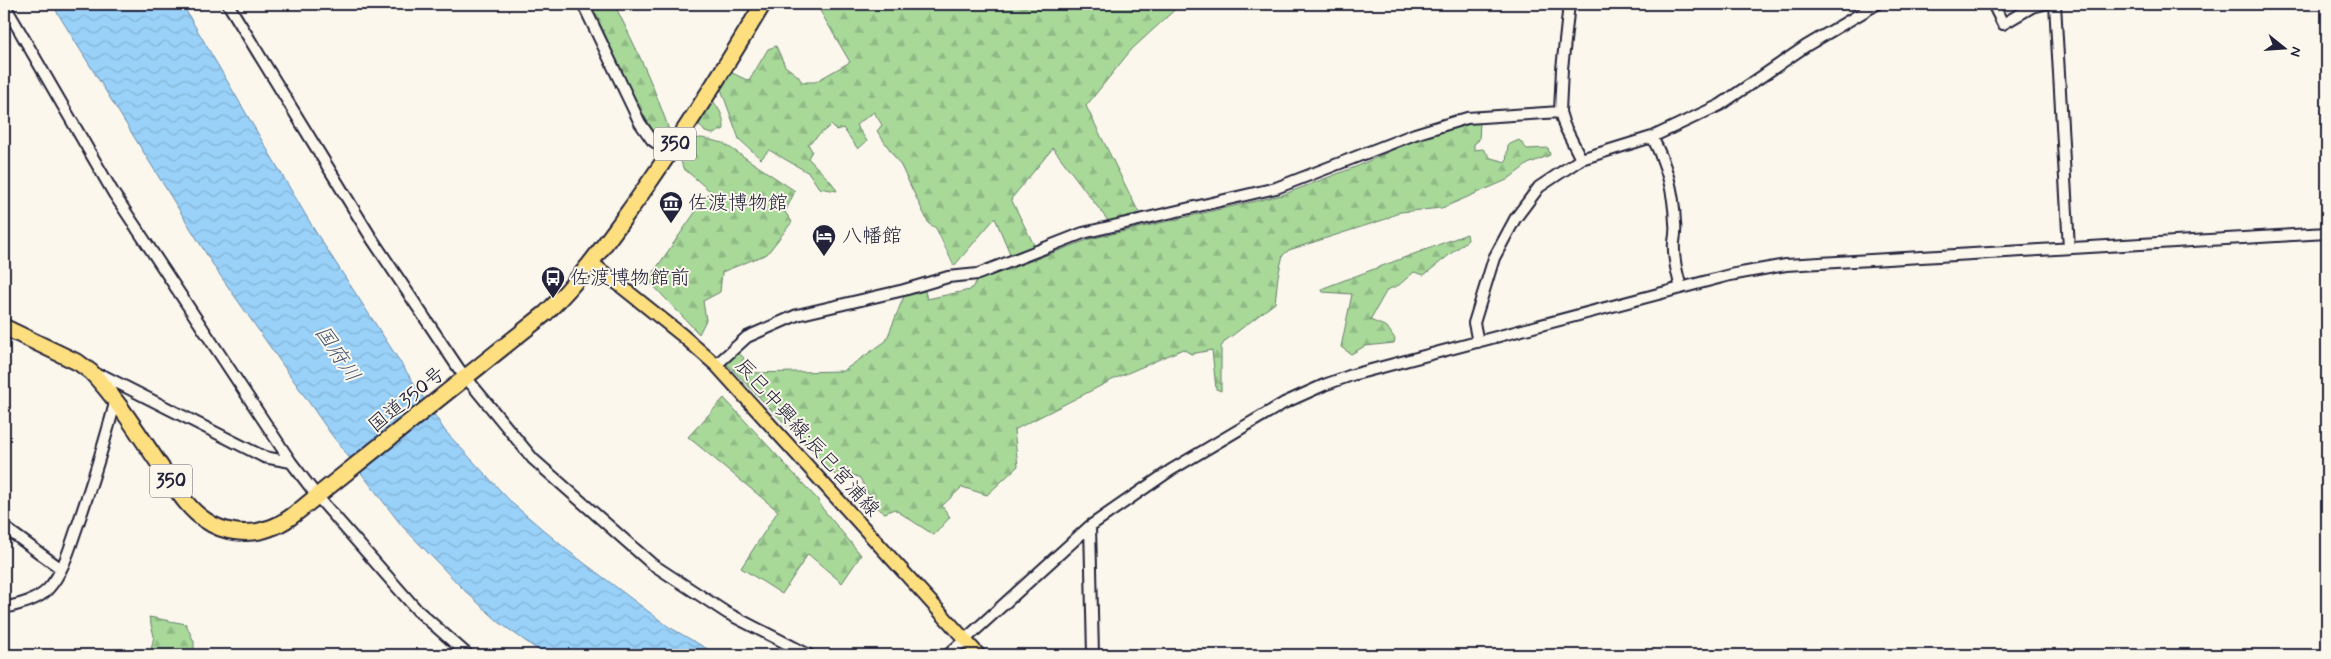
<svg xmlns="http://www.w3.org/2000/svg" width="2331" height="659" font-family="Mynerve,'Klee One',sans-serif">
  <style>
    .forest { fill: url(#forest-firs); stroke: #657e6a }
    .water { fill: url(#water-waves); stroke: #698bac }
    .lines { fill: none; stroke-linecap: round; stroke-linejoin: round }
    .minor-casing { stroke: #22223b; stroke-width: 14 }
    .major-casing { stroke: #22223b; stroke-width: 16 }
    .highway-casing { stroke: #22223b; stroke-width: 19 }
    .minor { stroke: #fbf7ec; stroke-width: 10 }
    .major { stroke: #fedf80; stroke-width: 12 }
    .highway { stroke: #fedf80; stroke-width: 15 }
    .labels { text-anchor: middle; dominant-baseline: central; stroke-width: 4; stroke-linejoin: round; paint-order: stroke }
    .shield { fill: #fbf7ec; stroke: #636270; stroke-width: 1 }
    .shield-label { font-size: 19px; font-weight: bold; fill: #22223b }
    .poi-label { font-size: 20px; fill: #22223b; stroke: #fbf7ec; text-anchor: start }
    .street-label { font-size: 20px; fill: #22223b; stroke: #fbf7ec }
    .water-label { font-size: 21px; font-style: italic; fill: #465774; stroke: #fbf7ec }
  </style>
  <defs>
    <pattern id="forest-firs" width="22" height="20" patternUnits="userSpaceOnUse" patternTransform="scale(1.25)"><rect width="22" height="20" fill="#a8d999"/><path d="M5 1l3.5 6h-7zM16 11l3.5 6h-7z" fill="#90ba85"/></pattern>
    <pattern id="water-waves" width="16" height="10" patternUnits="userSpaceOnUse" patternTransform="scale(1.25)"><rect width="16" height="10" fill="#99d1f8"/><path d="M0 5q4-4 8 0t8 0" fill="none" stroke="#84b3d6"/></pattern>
  </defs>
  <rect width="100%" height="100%" fill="#fbf7ec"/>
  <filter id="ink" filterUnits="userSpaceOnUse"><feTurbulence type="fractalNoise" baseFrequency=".02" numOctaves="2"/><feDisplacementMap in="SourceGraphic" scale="10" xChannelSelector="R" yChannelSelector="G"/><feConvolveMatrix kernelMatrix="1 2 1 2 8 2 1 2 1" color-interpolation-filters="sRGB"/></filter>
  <g filter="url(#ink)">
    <path class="forest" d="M 591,4 L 614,4 C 636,47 656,90 671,136 L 664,137 L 654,132 L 637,104 Z
      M 826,4 L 1181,4 L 1131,50 L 1086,106 L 1139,213 L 1109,222 L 1053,148 L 1011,199 L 1035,247 L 1011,256 L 995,218 L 954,266 L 936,228 L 929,224 L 901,166 L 877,131 L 882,125 L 874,112 L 856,125 L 867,141 L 858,149 L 843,128 L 836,130 L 831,125 L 808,144 L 812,151 L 808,158 L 832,183 L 837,191 L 819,188 L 809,173 L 769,150 L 761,159 L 739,139 L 721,89 L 730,72 L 749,81 L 768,49 L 776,46 L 785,66 L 798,76 L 802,82 L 815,82 L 850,62 L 819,9 Z
      M 713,101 C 720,110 724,117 724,129 L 713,134 L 705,132 L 699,124 Z
      M 1480,122 L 1479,140 L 1474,144 L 1474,150 L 1483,149 L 1491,158 L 1506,162 L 1508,145 L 1519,140 L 1527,149 L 1548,148 L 1550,155 L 1528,164 L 1507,180 L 1442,208 L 1400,212 L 1383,220 L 1289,250 L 1283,255 L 1278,276 L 1275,303 L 1225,341 L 1221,347 L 1221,391 L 1216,389 L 1212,350 L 1191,354 L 1183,349 L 1114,379 L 1014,430 L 1018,466 L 987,495 L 962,487 L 942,506 L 950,517 L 934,535 L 894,509 L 885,513 L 875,507 L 860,478 L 843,470 L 835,475 L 725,362 L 737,351 L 744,358 L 741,363 L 750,373 L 843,371 L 886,341 L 904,296 L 925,291 L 927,299 L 970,290 L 977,281 L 1090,239 L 1282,195 L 1358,166 L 1429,133 Z
      M 702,138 L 723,143 L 795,191 L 785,212 L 792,222 L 767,254 L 722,272 L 720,292 L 703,301 L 706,320 L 699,334 L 648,280 L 710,191 L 683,168 L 679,154 L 690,139 Z
      M 1467,234 L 1468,240 L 1424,275 L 1414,272 L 1399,285 L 1387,290 L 1370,320 L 1387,327 L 1395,339 L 1394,343 L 1365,346 L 1351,354 L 1341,347 L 1352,294 L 1323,292 L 1321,289 Z
      M 724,398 L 818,500 L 822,508 L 861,555 L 842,583 L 808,554 L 782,594 L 741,568 L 778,511 L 688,437 Z
      M 149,617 L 186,624 L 194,642 L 194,655 L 150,655 L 154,636 Z"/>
    <path class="water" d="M 52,4 L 182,4 L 315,231 L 445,431 L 513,504 L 567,550 L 669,627 L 718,655 L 545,655 L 500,623 L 465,591 L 402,526 L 331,434 L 215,268 Z"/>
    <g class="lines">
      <g class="minor-casing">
        <path id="minor" d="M 4,4 L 114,194 L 291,462 L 317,496 L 417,610 L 468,655
          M 228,4 L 372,239 L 459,369 L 533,459 L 652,564 L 727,613 L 809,655
          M 583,4 L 640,123 L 652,140 L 670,153
          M 1569,4 L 1562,69 L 1560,112 L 1564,125 L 1581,159
          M 1993,4 L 2003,24 L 2032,7 L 2044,4
          M 2055,4 L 2069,248
          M 1652,137 C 1666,163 1674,193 1675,223 C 1676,230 1675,236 1674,242 C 1673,258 1677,273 1681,288
          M 1478,342 L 1474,323 L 1494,258 L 1515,219 L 1539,187 L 1581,159 L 1652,137 L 1720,105 L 1806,46 L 1877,4
          M 716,365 L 747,337 L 797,315 L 904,290 L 948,277 L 978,274 L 1083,233 L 1276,188 L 1415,134 L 1467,118 L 1560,112
          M 96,377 L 104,376 L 108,378 L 264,457 L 291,462
          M 1090,526 L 1093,655
          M 4,527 L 60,568
          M 4,608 C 19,604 37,601 48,589 C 63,573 70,547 77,527 C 91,486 104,445 115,403
          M 948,655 L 1090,526 L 1171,470 L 1284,403 L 1324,385 L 1352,375 L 1730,275 L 1786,265 L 2327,233"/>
      </g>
      <g class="major-casing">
        <path id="major" d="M 592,263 L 682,335 L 716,365 L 979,655"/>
      </g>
      <g class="highway-casing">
        <path id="highway" d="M 4,327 L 79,363 L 91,372 C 120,402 142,440 166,474 C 177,490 188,509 205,520 C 223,533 249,536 270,528 C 288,522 303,507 317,496 L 546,313 C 581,279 608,240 637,200 C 682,136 723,71 763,4"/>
      </g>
      <use href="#minor" class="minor"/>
      <use href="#major" class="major"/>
      <use href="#highway" class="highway"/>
    </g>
  </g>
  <defs>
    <g id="museum-pin" transform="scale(1.25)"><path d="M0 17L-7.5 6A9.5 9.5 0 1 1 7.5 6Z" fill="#22223b" stroke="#fbf7ec"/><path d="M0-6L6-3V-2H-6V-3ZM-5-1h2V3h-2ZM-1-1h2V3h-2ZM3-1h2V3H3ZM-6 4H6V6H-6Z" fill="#fff"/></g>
    <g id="hotel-pin" transform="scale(1.25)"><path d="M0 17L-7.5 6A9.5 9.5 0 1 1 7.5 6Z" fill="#22223b" stroke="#fbf7ec"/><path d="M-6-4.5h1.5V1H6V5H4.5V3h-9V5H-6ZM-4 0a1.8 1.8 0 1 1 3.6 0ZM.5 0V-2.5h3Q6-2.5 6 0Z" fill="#fff"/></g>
    <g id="bus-pin" transform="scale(1.25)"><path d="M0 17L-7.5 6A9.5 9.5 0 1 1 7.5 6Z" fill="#22223b" stroke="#fbf7ec"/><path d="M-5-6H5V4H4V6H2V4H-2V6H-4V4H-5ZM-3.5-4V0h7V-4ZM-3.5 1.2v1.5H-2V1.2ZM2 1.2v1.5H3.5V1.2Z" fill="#fff"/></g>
  </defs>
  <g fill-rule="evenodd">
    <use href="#museum-pin" x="671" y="203"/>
    <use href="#hotel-pin" x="824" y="236"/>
    <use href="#bus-pin" x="553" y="278"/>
  </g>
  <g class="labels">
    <g class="shield">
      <rect x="654" y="127.5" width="42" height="33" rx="4"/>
      <rect x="150" y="464.5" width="42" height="33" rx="4"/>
    </g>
    <g class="shield-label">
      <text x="675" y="144">350</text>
      <text x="171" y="481">350</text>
    </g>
    <g class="poi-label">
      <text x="688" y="203">佐渡博物館</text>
      <text x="842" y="236">八幡館</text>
      <text x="570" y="278">佐渡博物館前</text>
    </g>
    <g class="street-label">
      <text transform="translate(407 400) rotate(-39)">国道350号</text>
      <text transform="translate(807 438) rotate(48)">辰巳中興線;辰巳宮浦線</text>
    </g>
    <g class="water-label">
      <text transform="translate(337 354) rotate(56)">国府川</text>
    </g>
  </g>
  <rect width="2331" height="659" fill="none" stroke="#fbf7ec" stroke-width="20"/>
  <rect x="10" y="10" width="2311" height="639" fill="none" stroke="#22223b" stroke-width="2" filter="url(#ink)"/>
  <g transform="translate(2284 48) rotate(107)" stroke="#fbf7ec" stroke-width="4" paint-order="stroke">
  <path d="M0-4L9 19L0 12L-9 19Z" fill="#22223b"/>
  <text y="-8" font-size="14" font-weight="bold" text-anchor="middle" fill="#22223b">N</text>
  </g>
</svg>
